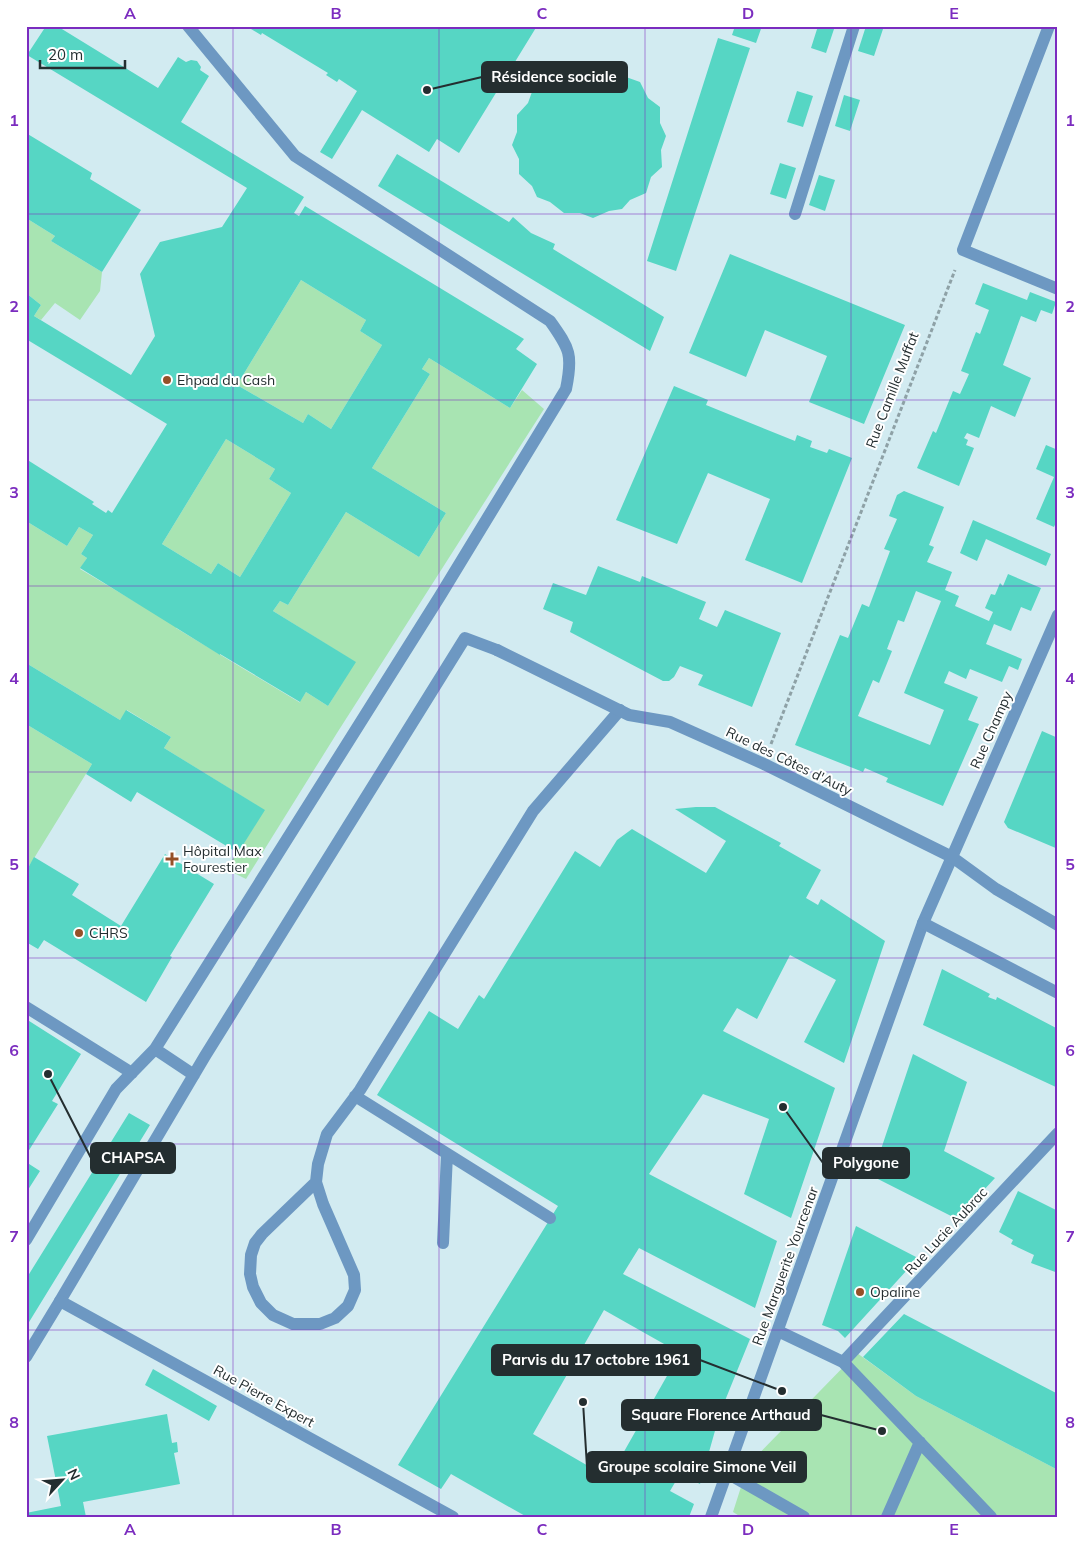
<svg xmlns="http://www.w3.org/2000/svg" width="1084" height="1543" font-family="Mulish,sans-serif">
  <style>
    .green { fill: #a8e4b2 }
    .building { fill: #56d6c4; fill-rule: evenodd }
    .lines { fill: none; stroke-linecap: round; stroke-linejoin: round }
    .path { stroke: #8ea1a6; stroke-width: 3; stroke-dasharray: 4 2.5; stroke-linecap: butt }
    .service { stroke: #6d98c2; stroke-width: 12 }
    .pedestrian { stroke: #6d98c2; stroke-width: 12 }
    .minor { stroke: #6d98c2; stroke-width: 12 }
    .grid { fill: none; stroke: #7b2cbf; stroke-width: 1; stroke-opacity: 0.55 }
    .poi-dot { fill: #965028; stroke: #fff; stroke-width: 2 }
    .labels { text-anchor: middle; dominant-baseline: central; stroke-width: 4; stroke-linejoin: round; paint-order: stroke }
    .poi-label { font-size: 14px; fill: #242e30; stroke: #fff; text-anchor: start }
    .street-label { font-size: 14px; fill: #242e30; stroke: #fff }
    .leader { fill: none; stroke: #242e30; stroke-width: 2 }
    .callout-dot { fill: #242e30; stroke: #fff; stroke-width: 2 }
    .callout { fill: #242e30; stroke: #242e30; stroke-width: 2 }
    .callout-label { font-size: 15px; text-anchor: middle; font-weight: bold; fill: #fff }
    .neatline { fill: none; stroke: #7b2cbf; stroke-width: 2 }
    .grid-label { font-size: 16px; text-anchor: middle; font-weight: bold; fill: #7b2cbf }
  </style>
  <rect width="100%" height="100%" fill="#d2ebf1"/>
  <path class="green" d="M 26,218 L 55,236 L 51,241 L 102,272 L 100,291 L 80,320 L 55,303 L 41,320 L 34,316 L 41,305 L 26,293 Z
    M 301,280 L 366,320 L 360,331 L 382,345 L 331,429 L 308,414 L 303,423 L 237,385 Z
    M 429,358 L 510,408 L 522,390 L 544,409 L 337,733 L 246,879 L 224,868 L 238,853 L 264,810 L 164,748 L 171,737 L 127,710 L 120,720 L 26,663 L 26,521 L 67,546 L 79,527 L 93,535 L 81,554 L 87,558 L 80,569 L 176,626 L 176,628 L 299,702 L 299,703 L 306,692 L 328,706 L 355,662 L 273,611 L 280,601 L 288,605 L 346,512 L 419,557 L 446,513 L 372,468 L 430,374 L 422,369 Z
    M 226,439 L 275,469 L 269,479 L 291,493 L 240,577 L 218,563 L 211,574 L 162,544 Z
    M 26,724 L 92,764 L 28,868 L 26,867 Z
    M 857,1353 L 916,1396 L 1058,1470 L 1058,1517 L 741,1517 L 733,1512 L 748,1465 Z"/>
  <path class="building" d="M 46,26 L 57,26 L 158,88 L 178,57 L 186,62 L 191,60 L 197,61 L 201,67 L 200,70 L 209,76 L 181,122 L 304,197 L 294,213 L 299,216 L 305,206 L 524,339 L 516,349 L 537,364 L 510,408 L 429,358 L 422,369 L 430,374 L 372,468 L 446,513 L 419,557 L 346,512 L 288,605 L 280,601 L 273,611 L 356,662 L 328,706 L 306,692 L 300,702 L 220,654 L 220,655 L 80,568 L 87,558 L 81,554 L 93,535 L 79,527 L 67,546 L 26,521 L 26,459 L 94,502 L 92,504 L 106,513 L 108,510 L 112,513 L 167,424 L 26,339 L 26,293 L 41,305 L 34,316 L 131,375 L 155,336 L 140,274 L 160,242 L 222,227 L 247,188 L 27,55 ZM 301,280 L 366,320 L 360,331 L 382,345 L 331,429 L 308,414 L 303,423 L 237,385 ZM 226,439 L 275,469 L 269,479 L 291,493 L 240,577 L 218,563 L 211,574 L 162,544 Z
    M 253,26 L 537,26 L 459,153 L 437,139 L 429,152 L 362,110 L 332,159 L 320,152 L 357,91 L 339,79 L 337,82 L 326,75 L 328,73 L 262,33 L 261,35 L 251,29 Z
    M 735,26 L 762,26 L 756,43 L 732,35 Z
    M 818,26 L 835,26 L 826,53 L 811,48 Z
    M 866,26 L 884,26 L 874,56 L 858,51 Z
    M 718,38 L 750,48 L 676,271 L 647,261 Z
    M 586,63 L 599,69 L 618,69 L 626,77 L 640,82 L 648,98 L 660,107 L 660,123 L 666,136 L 661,150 L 662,167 L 651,177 L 646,193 L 630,200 L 622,209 L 609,211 L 593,218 L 580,213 L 564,213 L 550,202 L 537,197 L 532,186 L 519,174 L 519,159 L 512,145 L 517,132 L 517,115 L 528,103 L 533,89 L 546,84 L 558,70 L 572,71 Z
    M 797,91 L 813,96 L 803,127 L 787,122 Z
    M 844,95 L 860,100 L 850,131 L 835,126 Z
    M 26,133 L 92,173 L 90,179 L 141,210 L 102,272 L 51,241 L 55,236 L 26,218 Z
    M 397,154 L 509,222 L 513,217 L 531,233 L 555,244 L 553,249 L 664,317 L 650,351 L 378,186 Z
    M 780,163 L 796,168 L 786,199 L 770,194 Z
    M 819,175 L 835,180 L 825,211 L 809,205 Z
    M 730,254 L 905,325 L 864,424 L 809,402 L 827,356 L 765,330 L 746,377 L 689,353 Z
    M 983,283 L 1027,300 L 1030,292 L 1056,302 L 1052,314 L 1041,310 L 1036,322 L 1021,316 L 1003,365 L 1031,378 L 1015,417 L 991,406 L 979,438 L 967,433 L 964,438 L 968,440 L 966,445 L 974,448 L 959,486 L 917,468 L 933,431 L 936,433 L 953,391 L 960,394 L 969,374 L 961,371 L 976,332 L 980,334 L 989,310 L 975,304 Z
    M 674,386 L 708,400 L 706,405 L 795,441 L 797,435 L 812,441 L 810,447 L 827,453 L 829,449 L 852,458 L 802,583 L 745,560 L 770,499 L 708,473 L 677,544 L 616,520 Z
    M 1046,445 L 1058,450 L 1058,518 L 1054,527 L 1036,519 L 1054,477 L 1036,469 Z
    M 904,491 L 944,507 L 929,545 L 934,547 L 927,562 L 952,572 L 945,590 L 959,596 L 955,606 L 989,621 L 993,612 L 985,608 L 991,594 L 995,595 L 1000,583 L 1003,586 L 1008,574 L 1041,588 L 1031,611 L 1021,607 L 1011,631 L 994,624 L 986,644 L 1022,659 L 1018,670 L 1009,666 L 1002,682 L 970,669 L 966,679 L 949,671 L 944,683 L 978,697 L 968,720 L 979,724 L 943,806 L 886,782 L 888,778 L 865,768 L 863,772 L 795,745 L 840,635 L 848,638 L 862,604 L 869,607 L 890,551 L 884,549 L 897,519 L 889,516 L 897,495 ZM 916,591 L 941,601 L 904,693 L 944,710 L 930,745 L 858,716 L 873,680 L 879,683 L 892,651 L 887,649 L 898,620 L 904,622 Z
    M 973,520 L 1051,554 L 1046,566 L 986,539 L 977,561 L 960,553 Z
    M 598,566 L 640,582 L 642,576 L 706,602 L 699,619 L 717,627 L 725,610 L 781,633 L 752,707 L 698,685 L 703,675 L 680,666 L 674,677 L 669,681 L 663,681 L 570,632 L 573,622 L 543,609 L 553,583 L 586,595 Z
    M 26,663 L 120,720 L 126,710 L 171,737 L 164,748 L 265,810 L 238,853 L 137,792 L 131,802 L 86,774 L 92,764 L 26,724 Z
    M 1042,731 L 1058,738 L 1058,849 L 1008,828 L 1004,822 Z
    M 696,807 L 715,807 L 781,843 L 779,846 L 821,870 L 806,898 L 818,905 L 821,899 L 885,941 L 844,1063 L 804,1042 L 836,980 L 790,955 L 757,1019 L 737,1008 L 723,1031 L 835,1088 L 791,1218 L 744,1194 L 769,1119 L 703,1094 L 649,1174 L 777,1241 L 755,1308 L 639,1248 L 623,1274 L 750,1339 L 720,1413 L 700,1484 L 680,1474 L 670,1491 L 694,1504 L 689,1517 L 527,1517 L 451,1474 L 441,1489 L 398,1465 L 558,1206 L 377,1095 L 429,1011 L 458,1029 L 479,995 L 484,999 L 575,851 L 600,867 L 617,840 L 632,829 L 706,873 L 726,841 L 675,809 ZM 604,1310 L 680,1353 L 609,1478 L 533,1434 Z
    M 165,854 L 214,884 L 170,956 L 172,957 L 146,1002 L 44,940 L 38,949 L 26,942 L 26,867 L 28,868 L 34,857 L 79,884 L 72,895 L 121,926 Z
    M 942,969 L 990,994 L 988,997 L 996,1000 L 997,997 L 1058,1029 L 1058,1088 L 923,1025 Z
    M 26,1019 L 81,1054 L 52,1101 L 58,1104 L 26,1155 Z
    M 913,1054 L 967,1082 L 944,1151 L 995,1178 L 957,1219 L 872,1176 Z
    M 129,1113 L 150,1125 L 26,1327 L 26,1279 Z
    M 26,1162 L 40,1171 L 26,1193 Z
    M 1018,1191 L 1058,1211 L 1058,1273 L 1031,1263 L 1034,1255 L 1011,1244 L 1013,1240 L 999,1232 Z
    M 856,1226 L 918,1258 L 845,1338 L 838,1331 L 822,1325 Z
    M 904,1314 L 1058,1394 L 1058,1470 L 916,1396 L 863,1357 Z
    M 153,1369 L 217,1406 L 209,1421 L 145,1385 Z
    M 167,1414 L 172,1443 L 177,1442 L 178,1452 L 174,1453 L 180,1484 L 83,1502 L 86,1517 L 26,1517 L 26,1513 L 61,1506 L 47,1436 Z"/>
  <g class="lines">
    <path class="path" d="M 771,744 L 955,270"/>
    <path class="service" d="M 26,1007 L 132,1073
      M 155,1049 L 194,1075
      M 355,1096 L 550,1218
      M 316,1182 L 262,1234 L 255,1243 L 251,1255 L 250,1274 L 253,1287 L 261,1303 L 273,1315 L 293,1324 L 320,1324 L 335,1318 L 348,1306 L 355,1290 L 354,1275 L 323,1204 L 316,1182 L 318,1164 L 327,1134 L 360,1090 L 533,811 L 620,710
      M 26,1240 L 116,1089 L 155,1049 L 440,596 L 566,389 C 573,355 570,349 550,321 L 295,156 L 188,26
      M 443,1243 L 447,1154
      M 60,1301 L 205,1056 L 465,638 L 497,650"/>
    <path class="pedestrian" d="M 778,1331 L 843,1362 L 1058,1133
      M 843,1362 L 991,1517
      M 727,1473 L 804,1517
      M 711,1517 L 923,923 L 952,857
      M 887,1517 L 920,1442"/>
    <path class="minor" d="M 1049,26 L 963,250 L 1058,289
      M 795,214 L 854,26
      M 497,650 L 629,715 L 670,722 L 764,764 L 952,857 L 996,889 L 1058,925
      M 952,857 L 1058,615
      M 923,923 L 1058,993
      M 26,1357 L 60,1301 L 453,1517"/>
  </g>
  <path class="grid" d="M 233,26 L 233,1517M 439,26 L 439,1517M 645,26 L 645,1517M 851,26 L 851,1517M 26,214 L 1058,214M 26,400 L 1058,400M 26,586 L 1058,586M 26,772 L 1058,772M 26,958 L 1058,958M 26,1144 L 1058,1144M 26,1330 L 1058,1330"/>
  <g class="poi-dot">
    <circle cx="167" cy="380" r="5"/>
    <path d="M169.5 851.5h5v5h5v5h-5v5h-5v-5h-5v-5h5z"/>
    <circle cx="79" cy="933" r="5"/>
    <circle cx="860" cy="1292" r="5"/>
  </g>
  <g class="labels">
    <g class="poi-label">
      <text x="177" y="380">Ehpad du Cash</text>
      <text x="183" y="851">Hôpital Max<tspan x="183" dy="16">Fourestier</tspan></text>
      <text x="89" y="933">CHRS</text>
      <text x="870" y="1292">Opaline</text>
    </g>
    <g class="street-label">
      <text transform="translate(892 390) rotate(-69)">Rue Camille Muffat</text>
      <text transform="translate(991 730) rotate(-66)">Rue Champy</text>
      <text transform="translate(789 761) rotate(26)">Rue des Côtes d'Auty</text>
      <text transform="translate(946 1231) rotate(-47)">Rue Lucie Aubrac</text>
      <text transform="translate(785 1266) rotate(-70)">Rue Marguerite Yourcenar</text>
      <text transform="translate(264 1396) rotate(29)">Rue Pierre Expert</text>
    </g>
  </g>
  <path class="leader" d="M427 90L482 77M48 1074L91 1158M783 1107L823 1163M782 1391L700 1360M882 1431L821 1415M583 1402L587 1467"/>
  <g class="callout-dot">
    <circle cx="427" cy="90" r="5"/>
    <circle cx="48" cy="1074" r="5"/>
    <circle cx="783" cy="1107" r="5"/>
    <circle cx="782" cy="1391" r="5"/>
    <circle cx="882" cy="1431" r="5"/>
    <circle cx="583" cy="1402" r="5"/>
  </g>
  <g class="callout">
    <rect x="482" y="62" width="145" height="30" rx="5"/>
    <rect x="91" y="1143" width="84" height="30" rx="5"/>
    <rect x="823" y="1148" width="86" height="30" rx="5"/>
    <rect x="492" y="1345" width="208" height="30" rx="5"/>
    <rect x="622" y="1400" width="199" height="30" rx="5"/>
    <rect x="587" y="1452" width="219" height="30" rx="5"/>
  </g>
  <g class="callout-label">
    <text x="554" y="82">Résidence sociale</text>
    <text x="133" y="1163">CHAPSA</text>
    <text x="866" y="1168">Polygone</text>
    <text x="596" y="1365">Parvis du 17 octobre 1961</text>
    <text x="721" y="1420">Square Florence Arthaud</text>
    <text x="697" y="1472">Groupe scolaire Simone Veil</text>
  </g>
  <rect width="1084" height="1543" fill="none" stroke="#ffffff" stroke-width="55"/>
  <g transform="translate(62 1480) rotate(64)" stroke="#ffffff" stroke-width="4" paint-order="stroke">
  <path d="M0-4L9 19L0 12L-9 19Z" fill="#242e30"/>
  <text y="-8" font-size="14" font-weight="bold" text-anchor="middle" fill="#242e30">N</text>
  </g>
  <path d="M40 60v8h85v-8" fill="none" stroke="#242e30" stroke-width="2.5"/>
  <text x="48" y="60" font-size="15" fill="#242e30" stroke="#ffffff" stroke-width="4" paint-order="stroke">20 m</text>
  <rect x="28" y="28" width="1028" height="1488" class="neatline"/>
  <g class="grid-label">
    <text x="130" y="19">A</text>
    <text x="336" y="19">B</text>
    <text x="542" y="19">C</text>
    <text x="748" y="19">D</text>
    <text x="954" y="19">E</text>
    <text x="14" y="126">1</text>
    <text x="1070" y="126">1</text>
    <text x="14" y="312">2</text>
    <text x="1070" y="312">2</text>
    <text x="14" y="498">3</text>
    <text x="1070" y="498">3</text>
    <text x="14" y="684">4</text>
    <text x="1070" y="684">4</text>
    <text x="14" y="870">5</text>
    <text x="1070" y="870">5</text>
    <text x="14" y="1056">6</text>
    <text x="1070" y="1056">6</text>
    <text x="14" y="1242">7</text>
    <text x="1070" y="1242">7</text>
    <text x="14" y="1428">8</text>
    <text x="1070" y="1428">8</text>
    <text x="130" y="1535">A</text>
    <text x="336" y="1535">B</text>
    <text x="542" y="1535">C</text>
    <text x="748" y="1535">D</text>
    <text x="954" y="1535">E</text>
  </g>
</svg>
